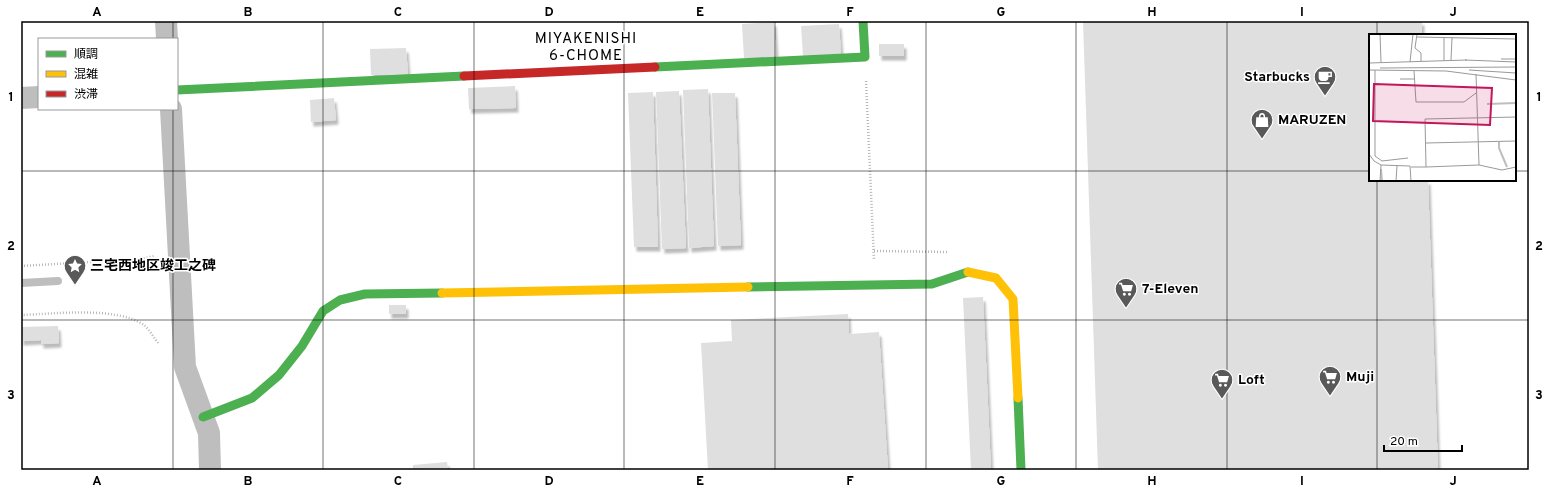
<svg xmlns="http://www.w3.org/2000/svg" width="1550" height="491" font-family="Overpass,'Noto Sans JP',sans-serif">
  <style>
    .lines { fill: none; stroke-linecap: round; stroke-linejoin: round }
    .stream { stroke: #bebebe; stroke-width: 8 }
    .building { fill: #dfdfdf; filter: url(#shadow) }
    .path { stroke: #b9b9b9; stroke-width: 2.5; stroke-dasharray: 1 2; stroke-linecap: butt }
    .street { stroke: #bebebe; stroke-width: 22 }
    .fast { stroke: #4caf50; stroke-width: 9 }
    .slow { stroke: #ffc107; stroke-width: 9 }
    .jam { stroke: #c62828; stroke-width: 9 }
    .grid { fill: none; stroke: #000; stroke-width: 1; stroke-opacity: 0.55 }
    .labels { text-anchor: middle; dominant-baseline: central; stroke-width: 3; stroke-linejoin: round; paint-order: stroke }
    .poi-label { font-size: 14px; font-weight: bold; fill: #000; stroke: #fff; text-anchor: start }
    .neighbourhood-label { font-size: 15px; letter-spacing: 1px; fill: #000; stroke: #fff }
    .inset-river { fill: none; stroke: #bebebe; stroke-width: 2 }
    .inset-road { fill: none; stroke: #999; stroke-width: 1 }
    .view { fill: #c2185b; fill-opacity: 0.15; stroke: #c2185b; stroke-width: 2 }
    .inset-edge { fill: none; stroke: #000; stroke-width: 2 }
    .neatline { fill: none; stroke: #000; stroke-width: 1.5 }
    .grid-label { font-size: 13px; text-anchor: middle; font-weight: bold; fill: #000 }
  </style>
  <defs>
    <filter id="shadow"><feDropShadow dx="2.5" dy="4.5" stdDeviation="1" flood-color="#0004"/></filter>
  </defs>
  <rect width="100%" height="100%" fill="#fff"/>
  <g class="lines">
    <path class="stream" d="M 21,283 L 58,281"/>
  </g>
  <path class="building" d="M 1083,21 L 1422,21 L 1422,35 L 1370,35 L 1370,180 L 1428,180 L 1438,470 L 1098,470 Z
    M 774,22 L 776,56 L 744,58 L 742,24 Z
    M 839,24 L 841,54 L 803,56 L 801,26 Z
    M 879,44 L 904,44 L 904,56 L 879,56 Z
    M 406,48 L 408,74 L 371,75 L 370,49 Z
    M 515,86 L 516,108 L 469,109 L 468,88 Z
    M 708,89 L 714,246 L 689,248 L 683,90 Z
    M 679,91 L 686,248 L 662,249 L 656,92 Z
    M 653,92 L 658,247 L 634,247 L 628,93 Z
    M 712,93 L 735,93 L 741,245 L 718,246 Z
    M 334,98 L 336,120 L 311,122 L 310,100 Z
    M 983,297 L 991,470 L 971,470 L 963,298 Z
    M 389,305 L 406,305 L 406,314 L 389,314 Z
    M 848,314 L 849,334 L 879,332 L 888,470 L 708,470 L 701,343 L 732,341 L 731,320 Z
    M 58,326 L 59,343 L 41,344 L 41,340 L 21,341 L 21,327 Z
    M 447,462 L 448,470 L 413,470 L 413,465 Z"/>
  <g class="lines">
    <path class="path" d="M 866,81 L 874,260
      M 874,251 L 947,252
      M 21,266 L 141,259 L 154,256
      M 21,315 C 53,314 117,306 144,325 C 149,329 154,338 159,344"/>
    <path class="street" d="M 166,21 L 167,39
      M 21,98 L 39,97
      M 171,109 L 185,367 L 209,433 L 210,470"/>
    <path class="fast" d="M 655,67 L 865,57 L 863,21
      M 177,90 L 464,76
      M 748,287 L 932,284 L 968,272
      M 1018,398 L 1021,470
      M 203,417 L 252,398 L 279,375 L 302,346 L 323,311 L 340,300 L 365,294 L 442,293"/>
    <path class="slow" d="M 968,272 L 996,278 L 1013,299 L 1018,398
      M 442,293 L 748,287"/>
    <path class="jam" d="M 464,76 L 655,67"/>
  </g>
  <path class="grid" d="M 173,21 L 173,39M 323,21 L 323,470M 474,21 L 474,470M 624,21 L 624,470M 775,21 L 775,470M 926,21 L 926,470M 1076,21 L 1076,470M 1227,21 L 1227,470M 1377,21 L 1377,35M 173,109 L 173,470M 21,171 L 1370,171M 1515,171 L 1529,171M 1377,180 L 1377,470M 21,320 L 1529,320"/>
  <defs>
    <g id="cafe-pin" transform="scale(1.15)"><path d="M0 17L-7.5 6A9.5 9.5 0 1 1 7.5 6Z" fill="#595959" stroke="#fff"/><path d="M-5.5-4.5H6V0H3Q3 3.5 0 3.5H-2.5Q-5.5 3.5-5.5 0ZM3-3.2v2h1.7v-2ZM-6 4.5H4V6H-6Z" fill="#fff"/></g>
    <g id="shop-pin" transform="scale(1.15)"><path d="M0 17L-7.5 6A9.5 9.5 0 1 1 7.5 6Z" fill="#595959" stroke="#fff"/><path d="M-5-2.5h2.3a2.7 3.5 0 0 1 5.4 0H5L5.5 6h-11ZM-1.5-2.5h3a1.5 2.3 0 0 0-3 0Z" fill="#fff"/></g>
    <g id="sight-pin" transform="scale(1.15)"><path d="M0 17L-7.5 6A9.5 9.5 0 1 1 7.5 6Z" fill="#595959" stroke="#fff"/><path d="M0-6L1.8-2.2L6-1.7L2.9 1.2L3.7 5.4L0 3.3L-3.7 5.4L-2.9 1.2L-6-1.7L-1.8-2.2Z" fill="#fff"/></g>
    <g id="supermarket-pin" transform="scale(1.15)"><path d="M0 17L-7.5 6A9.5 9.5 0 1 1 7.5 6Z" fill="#595959" stroke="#fff"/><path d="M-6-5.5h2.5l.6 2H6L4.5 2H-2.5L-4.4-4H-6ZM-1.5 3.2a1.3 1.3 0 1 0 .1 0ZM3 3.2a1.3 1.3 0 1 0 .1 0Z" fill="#fff"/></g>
  </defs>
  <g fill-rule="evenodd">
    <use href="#cafe-pin" x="1325" y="77"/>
    <use href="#shop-pin" x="1262" y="120"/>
    <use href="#sight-pin" x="75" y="266"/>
    <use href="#supermarket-pin" x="1126" y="289"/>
    <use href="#supermarket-pin" x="1330" y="377"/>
    <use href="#supermarket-pin" x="1222" y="380"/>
  </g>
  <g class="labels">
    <g class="poi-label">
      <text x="1310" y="77" text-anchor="end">Starbucks</text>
      <text x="1278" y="120">MARUZEN</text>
      <text x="90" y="266">三宅西地区竣工之碑</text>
      <text x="1142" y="289">7-Eleven</text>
      <text x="1346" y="377">Muji</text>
      <text x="1238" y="380">Loft</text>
    </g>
    <g class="neighbourhood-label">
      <text x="586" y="39">MIYAKENISHI<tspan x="586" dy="17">6-CHOME</tspan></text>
    </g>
  </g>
  <g transform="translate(1369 34)">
    <rect width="147" height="147" fill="#fff"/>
    <path class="inset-river" d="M 118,70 L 147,69M 130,108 L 130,114 L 138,133M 12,135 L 13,147"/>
    <path class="inset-road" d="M 11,0 L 12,28M 48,0 L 46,14 L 52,19 L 52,27M 48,3 L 147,5M 75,4 L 75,27M 132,25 L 147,25M 82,26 L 83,4M 96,26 L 147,28M 41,28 L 44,0M 0,29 L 98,26M 11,34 L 147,33M 0,36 L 77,37 L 147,46M 6,36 L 6,122 L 13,127 L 39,124M 100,36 L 147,39M 45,37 L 47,68 L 95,68 L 107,59M 107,40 L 110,131M 31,45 L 45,45M 147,83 L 56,85 L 57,133 L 110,131 L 133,136 L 147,133M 57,109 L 147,107M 0,120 L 5,127 L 12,131 L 41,132 L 42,147M 42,133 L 57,133M 11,147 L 12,131M 27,147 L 28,132"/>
    <path class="view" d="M 5,50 L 123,54 L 121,91 L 4,87 Z"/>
    <rect width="147" height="147" class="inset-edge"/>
  </g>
  <rect width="1550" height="491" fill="none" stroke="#ffffff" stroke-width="44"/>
  <rect x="38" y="38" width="140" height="72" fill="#ffffff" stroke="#999999"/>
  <rect x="46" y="51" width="20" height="6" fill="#4caf50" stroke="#999999"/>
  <text x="74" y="58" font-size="12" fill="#000000">順調</text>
  <rect x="46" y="71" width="20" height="6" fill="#ffc107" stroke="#999999"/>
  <text x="74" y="78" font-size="12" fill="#000000">混雑</text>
  <rect x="46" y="91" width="20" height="6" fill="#c62828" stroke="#999999"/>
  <text x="74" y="98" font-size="12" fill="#000000">渋滞</text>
  <path d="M1384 445v6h78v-6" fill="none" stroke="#000000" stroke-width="2"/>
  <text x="1390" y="445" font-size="12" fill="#000000" stroke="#ffffff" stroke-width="3" paint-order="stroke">20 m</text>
  <rect x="22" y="22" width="1506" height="447" class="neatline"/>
  <g class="grid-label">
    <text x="97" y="16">A</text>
    <text x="248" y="16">B</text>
    <text x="398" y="16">C</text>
    <text x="549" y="16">D</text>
    <text x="700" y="16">E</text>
    <text x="850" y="16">F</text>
    <text x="1001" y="16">G</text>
    <text x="1152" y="16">H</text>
    <text x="1302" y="16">I</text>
    <text x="1453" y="16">J</text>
    <text x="11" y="101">1</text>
    <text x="1539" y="101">1</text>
    <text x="11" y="250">2</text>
    <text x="1539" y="250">2</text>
    <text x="11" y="399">3</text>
    <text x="1539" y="399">3</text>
    <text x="97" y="485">A</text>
    <text x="248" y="485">B</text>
    <text x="398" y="485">C</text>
    <text x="549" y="485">D</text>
    <text x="700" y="485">E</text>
    <text x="850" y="485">F</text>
    <text x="1001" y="485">G</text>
    <text x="1152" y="485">H</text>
    <text x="1302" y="485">I</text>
    <text x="1453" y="485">J</text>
  </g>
</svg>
